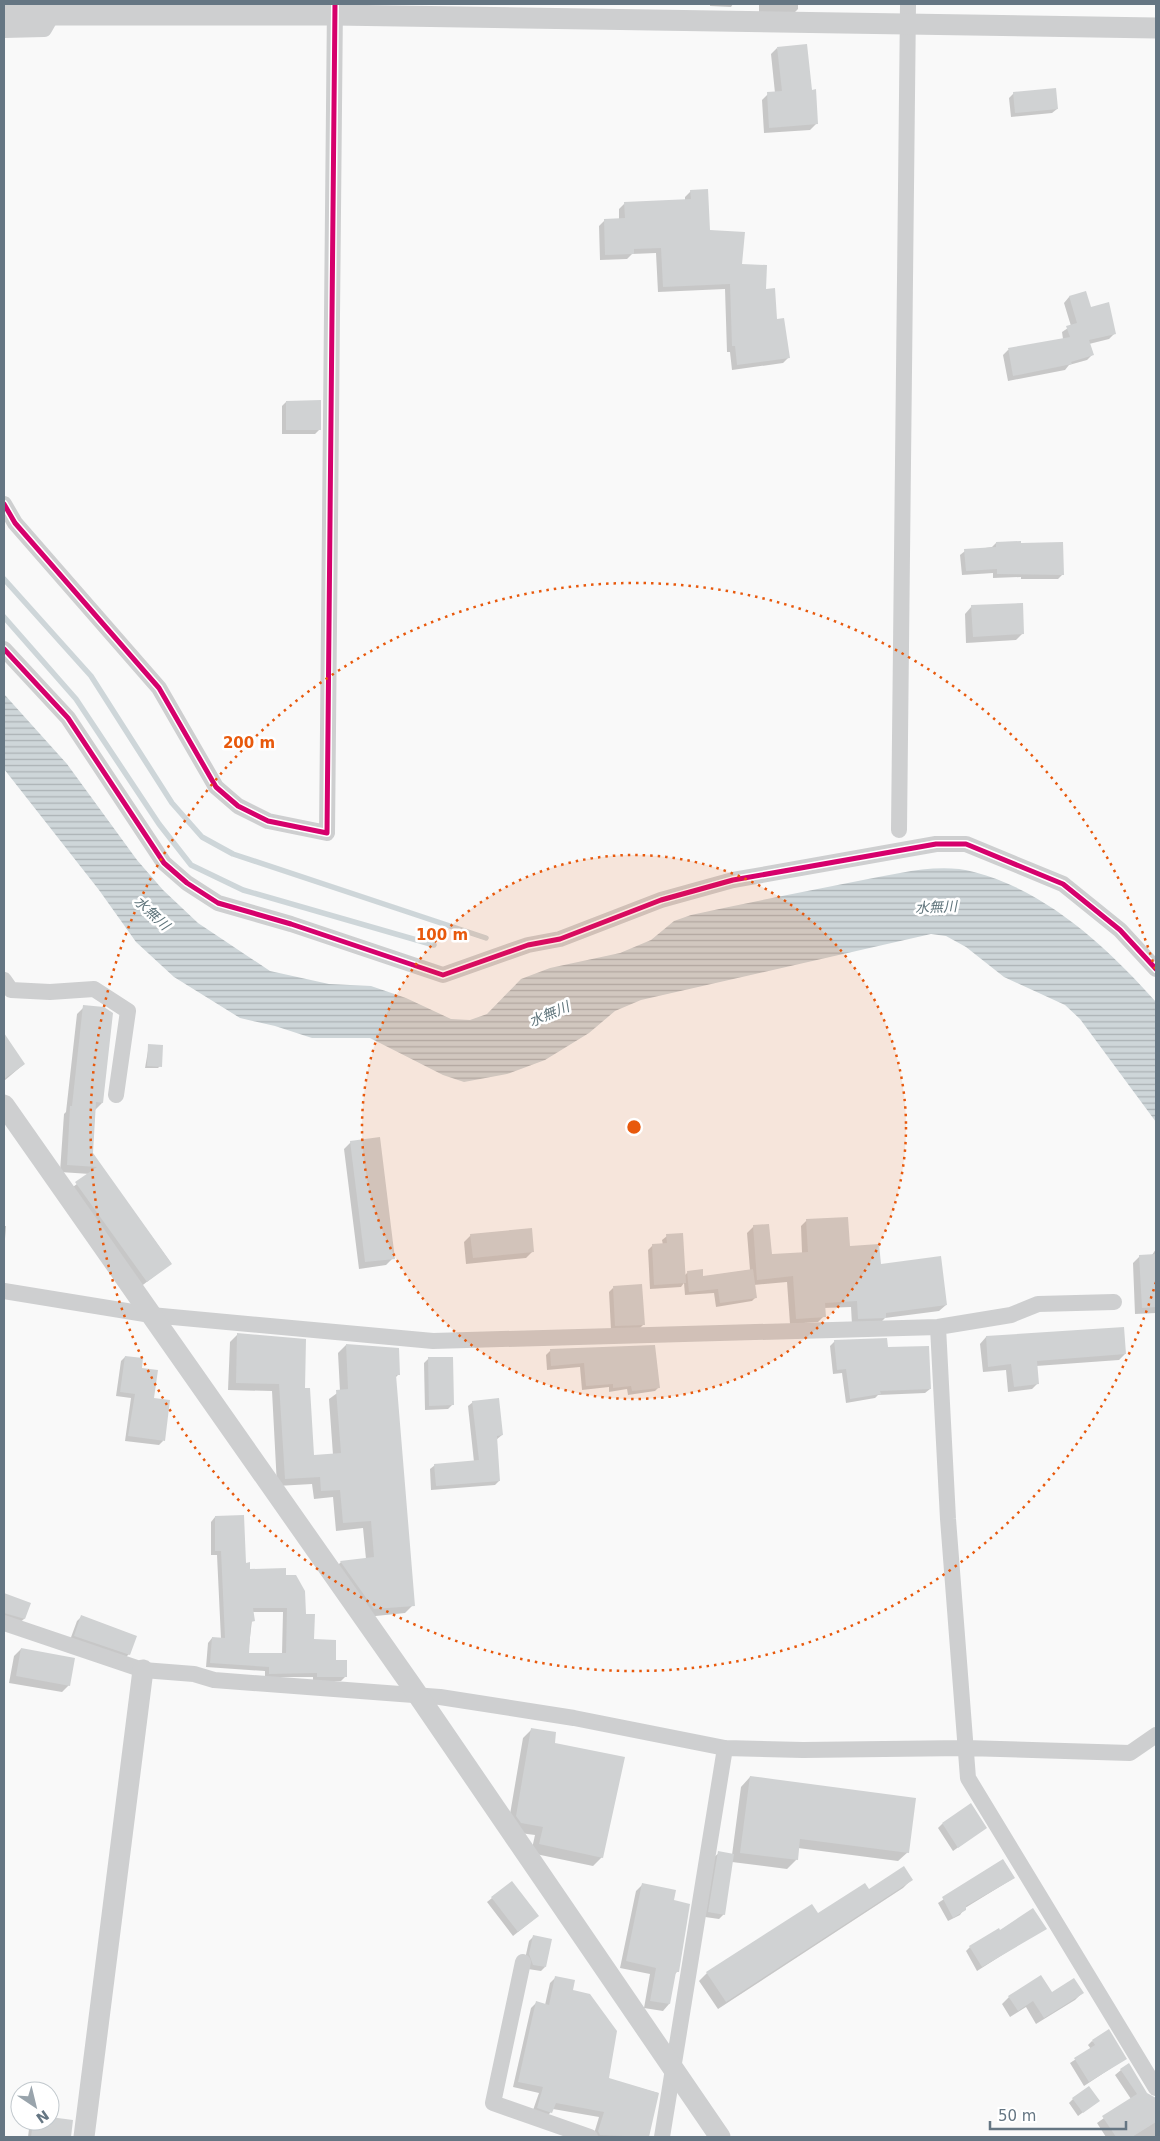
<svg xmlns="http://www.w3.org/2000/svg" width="1160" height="2141" font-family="'DejaVu Sans','Noto Sans JP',sans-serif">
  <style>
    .water { fill: url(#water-rules) }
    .shadow { fill: #0003; fill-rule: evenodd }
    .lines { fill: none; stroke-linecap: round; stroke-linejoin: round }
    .stream { stroke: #ced6d9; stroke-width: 5.5 }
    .building { fill: #d0d2d3; fill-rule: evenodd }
    .minor { stroke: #cecfd0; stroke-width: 16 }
    .tertiary { stroke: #cecfd0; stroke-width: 21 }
    .cycleway-casing { stroke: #fff; stroke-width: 8 }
    .cycleway { stroke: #d6006c; stroke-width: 5 }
    .ring { fill: none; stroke: #e8590c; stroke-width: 2.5; stroke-dasharray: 2.5 5 }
    .labels { text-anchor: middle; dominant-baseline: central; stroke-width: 5; stroke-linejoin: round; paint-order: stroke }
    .water-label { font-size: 14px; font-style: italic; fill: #60757c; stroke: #fff }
    .centre { fill: #e8590c; stroke: #fff; stroke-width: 2.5 }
    .ring-label { font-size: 15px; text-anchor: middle; font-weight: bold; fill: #e8590c; stroke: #fff; stroke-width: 5; stroke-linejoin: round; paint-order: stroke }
  </style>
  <defs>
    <pattern id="water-rules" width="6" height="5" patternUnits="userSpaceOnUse" patternTransform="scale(1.25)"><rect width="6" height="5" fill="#ced6d9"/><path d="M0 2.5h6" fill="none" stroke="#abb2b5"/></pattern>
  </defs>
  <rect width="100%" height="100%" fill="#f9f9f9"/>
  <path class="water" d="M 4,694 L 67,764 L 137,860 L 163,890 L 198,923 L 270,971 L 329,984 L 371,986 L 406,998 L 451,1019 L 470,1020 L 487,1014 L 521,979 L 550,968 L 620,953 L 651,940 L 674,921 L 691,915 C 746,903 802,892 858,881 C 894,875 937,862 974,872 C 1047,891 1107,947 1156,1002 L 1156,1122 L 1080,1019 L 1065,1005 L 1004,977 L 966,947 L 946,936 L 931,934 L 641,1000 L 615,1011 L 589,1033 L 545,1060 L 507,1074 L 464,1082 L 443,1075 L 370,1038 L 312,1038 L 275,1026 L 240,1018 L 174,977 L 136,942 L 99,890 L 4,769 Z"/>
  <path class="shadow" d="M 134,4 L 189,4 L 185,8 L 134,7 Z
    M 710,4 L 733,4 L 731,7 L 710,6 Z
    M 759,4 L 798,4 L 798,9 L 791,16 L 759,16 Z
    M 777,48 L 816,124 L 810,130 L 764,133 L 762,100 L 768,94 L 775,93 L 771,54 Z
    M 1014,93 L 1057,109 L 1052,113 L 1011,117 L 1009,98 Z
    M 691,191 L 709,231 L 765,290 L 788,358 L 783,363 L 732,370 L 730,352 L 727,352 L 725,289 L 658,292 L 656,253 L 632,254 L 627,259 L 600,260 L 599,226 L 605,220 L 619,220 L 619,209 L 625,203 L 685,201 L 685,197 Z
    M 1085,292 L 1090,308 L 1115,333 L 1109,339 L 1089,344 L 1092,355 L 1087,360 L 1069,365 L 1065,370 L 1008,381 L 1003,355 L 1008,350 L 1063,339 L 1062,332 L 1071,326 L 1064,303 L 1069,297 Z
    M 286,402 L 320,429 L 315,434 L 282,434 L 282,406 Z
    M 996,543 L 1063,574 L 1058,579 L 1021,579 L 1021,577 L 993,578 L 993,573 L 962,575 L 960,555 L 965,551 L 992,547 Z
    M 972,606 L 1023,633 L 1016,640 L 966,643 L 965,614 Z
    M 84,1007 L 102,1103 L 95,1110 L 92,1154 L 171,1263 L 139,1288 L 69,1190 L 90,1174 L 60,1172 L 64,1114 L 66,1112 L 77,1014 Z
    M 4,1035 L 24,1064 L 4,1081 Z
    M 149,1045 L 160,1066 L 158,1068 L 145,1068 Z
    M 351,1142 L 393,1258 L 386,1265 L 359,1269 L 344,1149 Z
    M 807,1220 L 946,1305 L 939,1311 L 885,1318 L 879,1324 L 852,1325 L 851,1307 L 824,1308 L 824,1316 L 818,1322 L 790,1324 L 787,1282 L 754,1285 L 756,1297 L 752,1301 L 716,1307 L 714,1293 L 685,1295 L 684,1283 L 681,1287 L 650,1289 L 648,1250 L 653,1245 L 663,1245 L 662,1240 L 667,1236 L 685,1275 L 688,1272 L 702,1277 L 750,1270 L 747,1233 L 754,1226 L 770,1256 L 802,1253 L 801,1226 Z
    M 4,1226 L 6,1226 L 4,1252 Z
    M 471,1235 L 533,1251 L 526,1258 L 466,1264 L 464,1242 Z
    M 1156,1249 L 1156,1313 L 1135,1314 L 1133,1263 L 1140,1256 L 1152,1255 Z
    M 613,1288 L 643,1325 L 639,1329 L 611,1330 L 609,1292 Z
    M 238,1334 L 304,1389 L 312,1456 L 333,1455 L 329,1399 L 340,1391 L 338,1353 L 346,1345 L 399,1374 L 395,1378 L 413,1605 L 405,1613 L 366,1617 L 333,1570 L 341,1562 L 366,1559 L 363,1528 L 336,1531 L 333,1497 L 314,1499 L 312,1484 L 277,1486 L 272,1391 L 228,1390 L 230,1342 Z
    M 986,1337 L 1125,1354 L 1119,1360 L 1036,1366 L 1038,1383 L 1032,1389 L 1008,1392 L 1006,1370 L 983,1372 L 980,1344 Z
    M 835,1341 L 887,1349 L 930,1389 L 925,1393 L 878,1395 L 875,1398 L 846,1403 L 842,1373 L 833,1374 L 830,1346 Z
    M 550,1351 L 659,1387 L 655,1391 L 628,1395 L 627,1389 L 609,1392 L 609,1387 L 582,1390 L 580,1367 L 547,1370 L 546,1355 Z
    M 125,1357 L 141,1369 L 153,1399 L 163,1441 L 159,1445 L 125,1441 L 131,1398 L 116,1396 L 121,1361 Z
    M 429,1358 L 453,1404 L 448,1409 L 425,1410 L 424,1363 Z
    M 473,1402 L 502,1435 L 496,1440 L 499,1481 L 495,1485 L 431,1490 L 430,1469 L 435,1465 L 474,1462 L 468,1406 Z
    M 215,1517 L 249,1570 L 285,1577 L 305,1615 L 313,1640 L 334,1661 L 345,1677 L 341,1681 L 313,1681 L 313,1677 L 265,1677 L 265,1671 L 206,1667 L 208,1643 L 212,1638 L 221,1639 L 217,1555 L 211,1555 L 211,1522 ZM 253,1612 L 283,1612 L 282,1654 L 248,1654 Z
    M 4,1595 L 29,1603 L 24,1619 L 19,1623 L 4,1618 Z
    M 82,1616 L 129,1654 L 124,1659 L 70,1640 L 77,1621 Z
    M 21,1649 L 69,1685 L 62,1692 L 9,1683 L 14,1656 Z
    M 532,1729 L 553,1744 L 602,1857 L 593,1866 L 531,1853 L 535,1835 L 512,1832 L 508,1826 L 523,1738 Z
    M 750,1777 L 908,1852 L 898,1861 L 798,1848 L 797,1859 L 787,1869 L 732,1862 L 724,1914 L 719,1919 L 705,1917 L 714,1857 L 719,1853 L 732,1855 L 741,1787 Z
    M 942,1824 L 985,1828 L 953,1851 L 938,1828 Z
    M 1003,1860 L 1014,1878 L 965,1908 L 960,1915 L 948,1921 L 938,1903 Z
    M 911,1880 L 903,1888 L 718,2009 L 699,1981 L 707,1973 L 869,1891 Z
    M 643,1884 L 672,1901 L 677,1972 L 674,1975 L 669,2004 L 663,2011 L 644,2008 L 650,1974 L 620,1968 L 636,1891 Z
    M 492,1898 L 533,1920 L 513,1936 L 487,1902 Z
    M 1045,1928 L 977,1971 L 966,1951 L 970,1947 Z
    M 533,1937 L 545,1967 L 541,1971 L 528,1969 L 525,1959 L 529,1941 Z
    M 556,1977 L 571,1991 L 608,2079 L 658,2093 L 648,2137 L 593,2137 L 599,2117 L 553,2109 L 546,2118 L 532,2113 L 539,2093 L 513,2087 L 531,2008 L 536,2003 L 545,2005 L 550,1983 Z
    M 1082,1993 L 1075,2000 L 1036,2024 L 1026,2007 L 1010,2017 L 1002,2004 L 1009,1997 Z
    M 1092,2041 L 1125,2059 L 1084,2086 L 1070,2063 L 1091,2049 L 1088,2045 Z
    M 1121,2070 L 1151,2098 L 1156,2098 L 1156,2137 L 1106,2137 L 1097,2123 L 1131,2099 L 1115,2075 Z
    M 1073,2099 L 1098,2101 L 1078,2116 L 1069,2103 Z
    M 50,2118 L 71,2121 L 69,2137 L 28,2137 L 30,2121 L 50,2121 Z"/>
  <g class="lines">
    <path class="stream" d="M 4,579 L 91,676 L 172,803 L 202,837 L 233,854 L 486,938
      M 4,617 L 76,699 L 159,824 L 191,865 L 243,890 L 434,945"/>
  </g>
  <path class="building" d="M 807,44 L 812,90 L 816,89 L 818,124 L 769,128 L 767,92 L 782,91 L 777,47 Z
    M 1056,88 L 1058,109 L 1015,113 L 1013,92 Z
    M 708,189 L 710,230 L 745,232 L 742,264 L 767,265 L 766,289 L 775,288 L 777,319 L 784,318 L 790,358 L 737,365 L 735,346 L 732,346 L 730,284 L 663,287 L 661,248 L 634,249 L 634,254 L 605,255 L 604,219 L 625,218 L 624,202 L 691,199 L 690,190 Z
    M 1086,291 L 1091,307 L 1109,302 L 1116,334 L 1089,340 L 1094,355 L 1071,362 L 1072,364 L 1013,376 L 1008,348 L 1070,337 L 1066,326 L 1077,323 L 1069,296 Z
    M 321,400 L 321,430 L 286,430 L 286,401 Z
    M 1021,541 L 1021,543 L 1063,542 L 1064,575 L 997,574 L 997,569 L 966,571 L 964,549 L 996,547 L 996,542 Z
    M 1023,603 L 1024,634 L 973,637 L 971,605 Z
    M 83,1005 L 104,1007 L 113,1013 L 103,1103 L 96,1102 L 93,1153 L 172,1264 L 147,1282 L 75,1182 L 97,1167 L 67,1165 L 70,1106 L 72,1106 Z
    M 4,1033 L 25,1064 L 4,1079 Z
    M 148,1044 L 163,1045 L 162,1067 L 147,1066 Z
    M 380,1137 L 395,1259 L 365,1262 L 350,1141 Z
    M 848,1217 L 850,1246 L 879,1244 L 881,1264 L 941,1256 L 947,1305 L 886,1313 L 886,1318 L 858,1319 L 857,1301 L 825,1303 L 826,1317 L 796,1319 L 793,1276 L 757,1280 L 753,1225 L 769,1224 L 772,1254 L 808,1252 L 806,1219 Z
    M 532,1228 L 534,1252 L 473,1258 L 470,1234 Z
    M 683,1233 L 686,1283 L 654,1285 L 652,1244 L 667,1243 L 666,1234 Z
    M 1156,1254 L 1156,1307 L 1142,1308 L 1139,1255 Z
    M 703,1269 L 703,1276 L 753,1269 L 757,1298 L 720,1303 L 718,1289 L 689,1292 L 687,1271 Z
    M 642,1284 L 645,1325 L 615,1326 L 613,1286 Z
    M 1124,1327 L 1126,1354 L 1037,1361 L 1039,1384 L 1014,1387 L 1011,1364 L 988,1367 L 986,1336 Z
    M 237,1333 L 306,1339 L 305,1388 L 310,1388 L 314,1455 L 341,1453 L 336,1390 L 348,1389 L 346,1344 L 399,1348 L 400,1375 L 396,1375 L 415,1606 L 374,1609 L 340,1561 L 374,1557 L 371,1521 L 343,1523 L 340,1490 L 321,1491 L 320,1477 L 285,1479 L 279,1384 L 236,1383 Z
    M 887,1338 L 888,1347 L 929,1346 L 931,1389 L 880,1391 L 881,1394 L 850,1399 L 846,1369 L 837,1370 L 834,1340 Z
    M 655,1345 L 660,1388 L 632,1391 L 631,1386 L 613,1388 L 613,1384 L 586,1386 L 584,1363 L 551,1366 L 550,1349 Z
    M 125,1356 L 143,1358 L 142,1368 L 158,1370 L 154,1398 L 170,1400 L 165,1441 L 128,1436 L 135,1394 L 120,1392 Z
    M 428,1357 L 453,1357 L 454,1405 L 429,1406 Z
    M 499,1398 L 503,1435 L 497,1436 L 500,1481 L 436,1486 L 434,1464 L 479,1460 L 472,1401 Z
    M 244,1515 L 246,1563 L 250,1562 L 250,1569 L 286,1568 L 286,1575 L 296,1575 L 305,1591 L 306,1614 L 315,1614 L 314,1639 L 336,1640 L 336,1660 L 347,1660 L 347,1677 L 317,1677 L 317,1673 L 269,1674 L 269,1667 L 210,1663 L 212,1637 L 225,1638 L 221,1551 L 215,1551 L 215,1516 ZM 253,1608 L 287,1608 L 286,1653 L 249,1653 L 251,1622 L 255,1621 Z
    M 4,1593 L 31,1603 L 25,1619 L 4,1613 Z
    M 81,1615 L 137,1636 L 130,1655 L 74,1636 Z
    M 21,1648 L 75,1658 L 70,1686 L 16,1676 Z
    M 531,1728 L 556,1732 L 555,1743 L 625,1757 L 603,1858 L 539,1844 L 543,1827 L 521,1823 L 516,1816 Z
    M 750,1776 L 916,1798 L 909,1853 L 800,1839 L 798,1860 L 740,1853 Z
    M 971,1803 L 987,1828 L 958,1848 L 942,1823 Z
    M 718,1851 L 734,1854 L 725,1915 L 708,1912 Z
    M 1003,1859 L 1015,1878 L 966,1906 L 966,1910 L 953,1918 L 942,1897 Z
    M 904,1866 L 913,1880 L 726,2002 L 706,1972 L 812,1904 L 818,1913 L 865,1883 L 869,1889 Z
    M 512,1881 L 539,1916 L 518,1932 L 491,1897 Z
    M 642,1883 L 676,1890 L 674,1900 L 690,1904 L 679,1972 L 676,1972 L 670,2004 L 650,2001 L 656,1968 L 626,1961 Z
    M 1033,1908 L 1047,1929 L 982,1967 L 969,1946 L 999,1928 L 1000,1930 Z
    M 533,1935 L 552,1939 L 546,1967 L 533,1965 L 529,1954 Z
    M 1041,1975 L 1052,1992 L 1074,1978 L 1084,1993 L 1044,2018 L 1033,2001 L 1018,2011 L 1008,1996 Z
    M 555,1976 L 575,1980 L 573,1990 L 590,1994 L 617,2031 L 609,2078 L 659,2093 L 649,2137 L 600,2135 L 598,2131 L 604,2112 L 556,2103 L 552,2113 L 537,2108 L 543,2087 L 518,2082 L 536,2001 L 549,2005 Z
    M 1109,2029 L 1127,2059 L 1089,2082 L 1074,2058 L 1095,2045 L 1092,2040 Z
    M 1129,2063 L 1147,2093 L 1156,2098 L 1156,2122 L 1132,2137 L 1116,2137 L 1102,2116 L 1137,2094 L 1120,2069 Z
    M 1089,2086 L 1100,2101 L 1083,2113 L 1072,2098 Z
    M 50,2117 L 73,2120 L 71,2137 L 31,2137 L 33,2121 L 50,2121 Z"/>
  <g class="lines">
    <path class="minor" d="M 4,30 L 44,29 L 52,15 L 50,4
      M 4,504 L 15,523 L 159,688 L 216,787 L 238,806 L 268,821 L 327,833 L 335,4
      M 4,649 L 68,718 L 164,863 L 187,883 L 218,903 L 291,924 L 443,975 L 528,945 L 560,939 L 661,900 L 733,880 L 936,844 L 966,844 L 1063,884 L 1120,930 L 1156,969
      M 899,830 L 908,4
      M 4,980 L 11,990 L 50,992 L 94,989 L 128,1011 L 116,1095
      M 4,1291 L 151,1315 L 433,1341 L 938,1327 L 1011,1315 L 1038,1304 L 1114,1302
      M 938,1327 L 948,1519 L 968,1778 L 1156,2088
      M 4,1623 L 143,1670 L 194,1674 L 214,1680 L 440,1697 L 574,1718 L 725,1748 L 803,1750 L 965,1748 L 1130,1753 L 1156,1735
      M 523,1962 L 493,2103 L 590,2137
      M 662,2137 L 725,1748"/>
    <path class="tertiary" d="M 4,15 L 335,15 L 1156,28
      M 4,1105 L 411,1685 L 720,2137
      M 84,2137 L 143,1670"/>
    <g class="cycleway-casing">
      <path id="cycleway" d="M 4,504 L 15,523 L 159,688 L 216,787 L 238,806 L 268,821 L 327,833 L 335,4
        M 4,649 L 68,718 L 164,863 L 187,883 L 218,903 L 291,924 L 443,975 L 528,945 L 560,939 L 661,900 L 733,880 L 936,844 L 966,844 L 1063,884 L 1120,930 L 1156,969"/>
    </g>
    <use href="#cycleway" class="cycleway"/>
  </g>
  <circle cx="634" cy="1127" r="272" fill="#e8590c" fill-opacity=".12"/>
  <g class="ring">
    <circle cx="634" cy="1127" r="272"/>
    <path d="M1156 1282A544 544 0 1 1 1156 972"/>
  </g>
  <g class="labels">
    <g class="water-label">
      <text transform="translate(936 907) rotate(-3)">水無川</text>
      <text transform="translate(152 913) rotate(43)">水無川</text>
      <text transform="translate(549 1014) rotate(-23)">水無川</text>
    </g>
  </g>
  <circle cx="634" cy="1127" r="8" class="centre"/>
  <g class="ring-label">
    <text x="249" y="748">200 m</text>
    <text x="442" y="940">100 m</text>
  </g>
  <rect width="1160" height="2141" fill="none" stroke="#657683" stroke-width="10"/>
  <g transform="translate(35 2106) rotate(145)"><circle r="24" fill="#ffffff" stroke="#c1c8cd"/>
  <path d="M0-4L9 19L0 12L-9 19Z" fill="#99a4ac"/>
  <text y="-8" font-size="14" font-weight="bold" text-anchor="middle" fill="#657683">N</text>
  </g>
  <path d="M990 2121v8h136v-8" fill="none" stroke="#657683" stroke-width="2.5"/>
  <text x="998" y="2121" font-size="15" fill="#657683" stroke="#ffffff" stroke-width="4" paint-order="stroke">50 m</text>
</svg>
